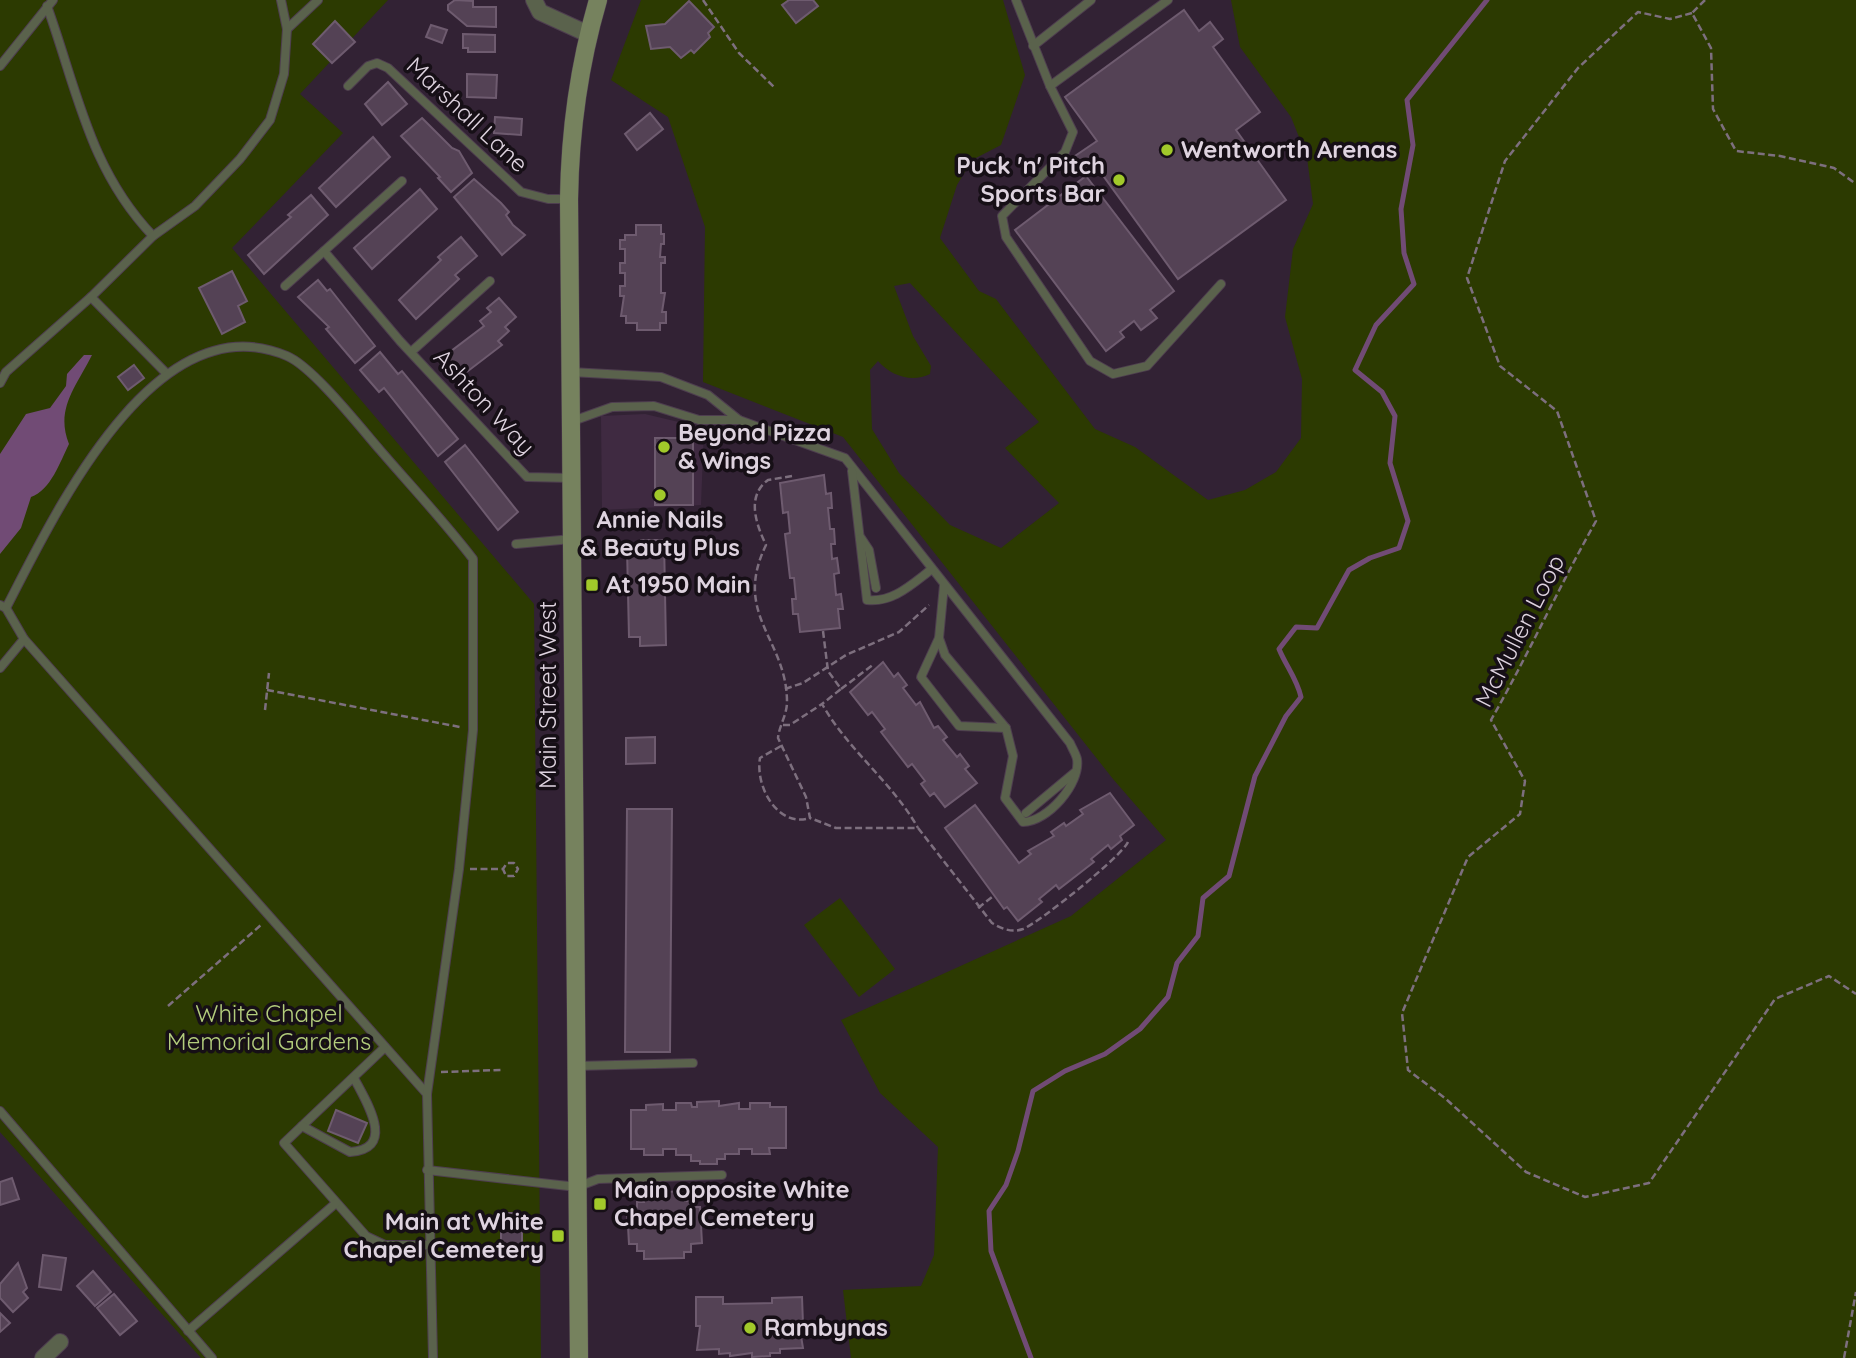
<svg xmlns="http://www.w3.org/2000/svg" width="1856" height="1358" font-family="Quicksand,sans-serif">
  <style>
    .built { fill: #3f2a41 }
    .green { fill: #2c3a01; fill-rule: evenodd }
    .water { fill: #714b75 }
    .lines { fill: none; stroke-linecap: round; stroke-linejoin: round }
    .stream { stroke: #714b75; stroke-width: 5 }
    .building { fill: #544255; stroke: #6e5b6f; stroke-width: 2 }
    .service-casing { stroke: #4e3e4f; stroke-width: 10 }
    .minor-casing { stroke: #4e3e4f; stroke-width: 18 }
    .secondary-casing { stroke: #4e3e4f; stroke-width: 19 }
    .path { stroke: #7d6f7e; stroke-width: 2.5; stroke-dasharray: 7 3.5; stroke-linecap: butt }
    .service { stroke: #5a624c; stroke-width: 8 }
    .minor { stroke: #5a624c; stroke-width: 16 }
    .secondary { stroke: #76825e; stroke-width: 18 }
    .poi-dot { fill: #a1c92a; stroke: #160f16; stroke-width: 2.5 }
    .labels { text-anchor: middle; stroke-width: 7; stroke-linejoin: round; paint-order: stroke }
    .street-label { font-size: 24px; fill: #ded3df; stroke: #160f16 }
    .poi-label { font-size: 24px; font-weight: bold; fill: #ded3df; stroke: #160f16; text-anchor: start }
    .park-label { font-size: 24px; fill: #b3cd7c; stroke: #160f16 }
  </style>
  <rect width="100%" height="100%" fill="#322234"/>
  <!-- built -->
  <path class="built" d="M645 414 704 428 701 505 602 510 601 416Z"/>
  <!-- green -->
  <g class="green">
    <path d="M0 0H388L300 94 343 133 232 248 534 604 541 1358H201L0 1132Z"/>
    <path d="M641 0H1003L1025 75 1001 145 972 160 957 185 940 238 979 291 996 299 1095 429 1135 447 1208 500 1245 490 1276 472 1301 438 1302 379 1285 317 1293 249 1313 204 1307 157 1291 117 1240 47 1231 0H1856V1358H851L843 1290 921 1286 934 1255 938 1147 880 1093 841 1020 1071 916 1166 840 1113 779 843 437 703 382 705 227 668 117 611 80ZM910 283 1039 422 1005 448 1059 503 1001 548 950 525 899 473 872 429 870 370 878 361C891 376 912 383 930 374L931 366 913 336 894 286Z"/>
    <path d="M840 898 895 969 859 997 804 925Z"/>
  </g>
  <!-- water -->
  <path class="water" d="M84 355H92C76 387 55 409 69 444 60 462 51 490 31 497L21 528 0 554V454L26 414 50 408 66 386 67 374Z"/>
  <g class="lines">
    <!-- stream -->
    <path class="stream" d="M1031 1358 991 1251 989 1211 1006 1185 1018 1151 1033 1091 1065 1071 1105 1054 1140 1029 1168 997 1177 963 1198 936 1203 898 1229 876 1255 776 1286 716 1301 697C1297 679 1286 666 1279 649L1296 627 1317 628 1349 570 1370 558 1399 548 1408 521 1390 463 1395 416 1382 392 1355 370 1376 325 1414 284 1404 253 1401 209 1413 145 1407 100 1487 0"/>
  </g>
  <!-- building -->
  <g class="building">
    <path d="M455 0 473 1V7H496V27L467 26 448 10V5Z"/>
    <path d="M789 0H813L818 6 796 23 782 5Z"/>
    <path d="M689 1 714 27 708 33 710 37 694 53 691 50 681 58 670 47 651 49 646 26 665 24Z"/>
    <path d="M1184 10 1199 31 1210 22 1223 39 1213 47 1260 112 1236 130 1286 200 1178 279 1096 166 1084 175 1072 158 1097 141 1065 97Z"/>
    <path d="M335 21 355 42 332 63 313 44Z"/>
    <path d="M431 25 447 30 442 43 426 37Z"/>
    <path d="M463 34 495 35V52H468V48H463Z"/>
    <path d="M467 74 497 75 496 98 467 97Z"/>
    <path d="M388 82 407 104 382 125 365 104Z"/>
    <path d="M650 113 663 129 637 150 625 134Z"/>
    <path d="M495 117 522 119 521 135 494 133Z"/>
    <path d="M422 118 452 148 459 151 472 173 451 192 438 178 440 177 401 136Z"/>
    <path d="M373 137 390 157 336 207 319 188Z"/>
    <path d="M1086 176 1174 291 1150 310 1157 318 1141 330 1134 321 1120 332 1124 337 1106 351 1015 230Z"/>
    <path d="M474 179 501 203 509 212 506 215 513 225 525 235 502 255 454 197Z"/>
    <path d="M420 189 437 209 372 269 354 248Z"/>
    <path d="M311 195 328 215 264 274 248 255 291 217 288 215Z"/>
    <path d="M636 225H661V234H664V244H661L660 257H665V263H661V293H665L662 312H666V323H660V330H637V323H626V316H621L624 296H620V286H625V273H620V263H625V249H620V240H625V235H636Z"/>
    <path d="M461 237 477 256 455 275 459 279 416 319 399 300 441 260 438 257Z"/>
    <path d="M232 271 247 301 238 306 245 322 222 334 199 288Z"/>
    <path d="M318 280 327 291 330 289 375 346 355 363 326 329 329 327 298 297Z"/>
    <path d="M499 298 516 317 505 327 509 331 498 341 502 345 455 381 438 361 484 326 480 321 491 312 487 308Z"/>
    <path d="M380 352 398 374 402 371 458 439 438 456 384 388 379 392 360 370Z"/>
    <path d="M134 365 144 378 128 390 118 377Z"/>
    <rect x="655" y="438" width="38" height="67"/>
    <path d="M465 445 518 512 498 530 445 462Z"/>
    <path d="M824 475 826 494 831 493 832 508H828L830 529H834L835 544H831L832 559 837 558 839 573 834 574 836 595 841 594 843 609H838L840 628 800 632 798 614H793L792 599H796L794 578H790L785 534 790 533 788 512 783 513 780 483Z"/>
    <path d="M641 540H664L666 645 640 646V637H629L627 548H641Z"/>
    <path d="M883 662 894 677 898 673 907 685 903 688 916 705 920 702 934 728 938 726 947 737 943 740 957 757 960 754 969 766 965 769 977 783 945 807 934 793 930 796 921 784 925 781 912 764 908 767 881 732 885 729 872 712 868 715 850 692Z"/>
    <path d="M655 737V763L626 764V738Z"/>
    <path d="M1110 793 1134 825 1120 836 1122 840 1111 849 1108 845 1091 859 1094 862 1059 889 1056 885 1039 899 1042 902 1018 921 1007 907 1004 909 945 828 975 805 1019 863 1031 854 1028 851 1054 836 1051 832 1064 823 1066 826 1083 814 1080 810Z"/>
    <path d="M627 809H672L670 1052H625Z"/>
    <path d="M719 1101V1106L739 1103V1109H750V1103H770V1107H786V1148H769L770 1154H752V1149H739V1154H725V1159H717V1164H700V1161H691V1155H676V1149H663V1155H644V1149H631V1110H646V1105L663 1104V1110H676V1103H691L692 1107H697V1102Z"/>
    <path d="M336 1110 367 1123 358 1143 328 1131Z"/>
    <path d="M12 1178 19 1199 0 1205V1182Z"/>
    <path d="M685 1191V1201H694V1207H700L702 1243 691 1244V1252H684V1258L644 1259V1251H637V1244H629L627 1208 637 1207V1202H644V1193Z"/>
    <rect x="501" y="1213" width="21" height="38"/>
    <path d="M43 1255 66 1258 61 1290 39 1287Z"/>
    <path d="M18 1263 27 1288 23 1292 28 1298 13 1312 0 1298V1284Z"/>
    <path d="M93 1271 111 1292 95 1306 77 1286Z"/>
    <path d="M114 1294 137 1321 120 1335 97 1308Z"/>
    <path d="M696 1297H723V1304L772 1303V1298L802 1297 803 1324H799L803 1348 780 1349V1353H770V1356L752 1357V1353L730 1356V1353L719 1354V1349L697 1350 700 1326H696Z"/>
    <path d="M0 1313 10 1323 0 1332Z"/>
  </g>
  <g class="lines">
    <!-- service casing -->
    <g class="service-casing">
      <g id="service">
        <path d="M1016 0 1050 86 1073 132 1065 152 1002 216 1006 237 1090 361 1113 374 1147 366 1221 284"/>
        <path d="M47 6C77 89 89 169 153 236"/>
        <path d="M287 29 318 0"/>
        <path d="M1033 46 1091 0"/>
        <path d="M0 66 53 0"/>
        <path d="M348 86 368 66 377 63 388 68 521 192 548 199H568"/>
        <path d="M1050 86 1168 0"/>
        <path d="M324 251 400 341 527 477 571 478"/>
        <path d="M285 286 402 181"/>
        <path d="M91 297 167 374"/>
        <path d="M411 352 490 281"/>
        <path d="M571 372 661 377 708 395 739 420"/>
        <path d="M0 383 6 372 91 297 153 236 195 206 240 159 270 120 284 74 287 29 281 0"/>
        <path d="M570 422 612 407 654 406 699 420H739L845 458 1070 743C1072 748 1076 754 1077 759 1081 784 1047 822 1023 822L1005 798 1013 756 1006 728 945 655 939 638 944 585"/>
        <path d="M852 471 867 600C893 603 912 584 932 569"/>
        <path d="M861 538 869 550 876 588"/>
        <path d="M516 544 572 539"/>
        <path d="M0 605 6 608 24 639 427 1094"/>
        <path d="M6 608C53 518 154 299 287 356 313 367 360 427 380 450 411 486 444 521 473 559V730L459 869 427 1094 433 1358"/>
        <path d="M939 638 921 677 959 726 1006 728"/>
        <path d="M0 668 24 639"/>
        <path d="M1026 813 1074 773"/>
        <path d="M384 1048 284 1143 366 1236 385 1245H430"/>
        <path d="M577 1066 693 1063"/>
        <path d="M0 1111 212 1358"/>
        <path d="M302 1126 350 1152C398 1149 365 1100 354 1078"/>
        <path d="M427 1170 577 1187 598 1179 722 1175"/>
        <path d="M188 1331 336 1203"/>
      </g>
    </g>
    <!-- minor casing -->
    <g class="minor-casing">
      <g id="minor">
        <path d="M534 0 540 12 588 34"/>
        <path d="M43 1358 60 1342"/>
      </g>
    </g>
    <!-- secondary casing -->
    <g class="secondary-casing">
      <path id="secondary" d="M579 1358 569 199C570 131 579 65 598 0"/>
    </g>
    <!-- path -->
    <g class="path">
      <path d="M703 0 739 53 774 87"/>
      <path d="M1705 0 1692 13 1711 48 1713 109 1736 151 1780 156 1834 168 1856 184"/>
      <path d="M1692 13 1670 19 1638 12 1578 68 1505 161 1467 278 1500 366 1557 411 1596 521C1559 587 1528 655 1491 720L1525 781 1520 814 1468 857 1402 1013 1408 1070 1446 1099 1526 1172 1585 1197 1649 1183 1775 999 1829 976 1856 994"/>
      <path d="M792 476 768 480C746 496 756 524 766 545 732 615 787 639 787 702 787 715 779 726 778 738L806 797 810 818 836 828H918L992 923C1002 929 1012 933 1023 929 1040 922 1122 856 1128 842"/>
      <path d="M823 631 828 671 841 689 822 704C848 750 892 782 918 828"/>
      <path d="M785 689 803 683 846 655 899 632 929 605"/>
      <path d="M841 689 874 664"/>
      <path d="M267 690 460 727"/>
      <path d="M265 710 269 673"/>
      <path d="M783 725H790L822 704"/>
      <path d="M781 746 760 758C755 787 778 828 810 818"/>
      <path d="M470 869H503L506 876H514L518 869 514 863H507L503 869"/>
      <path d="M978 908 992 897"/>
      <path d="M168 1006 261 925"/>
      <path d="M441 1072 501 1070"/>
      <path d="M1844 1358 1856 1292"/>
    </g>
    <!-- service -->
    <use href="#service" class="service"/>
    <!-- minor -->
    <use href="#minor" class="minor"/>
    <!-- secondary -->
    <use href="#secondary" class="secondary"/>
  </g>
  <!-- markers -->
  <g class="poi-dot">
    <circle cx="1167" cy="150" r="7"/>
    <circle cx="1119" cy="180" r="7"/>
    <circle cx="664" cy="447" r="7"/>
    <circle cx="660" cy="495" r="7"/>
    <rect x="585" y="578" width="14" height="14" rx="3.5"/>
    <rect x="593" y="1197" width="14" height="14" rx="3.5"/>
    <rect x="551" y="1229" width="14" height="14" rx="3.5"/>
    <circle cx="750" cy="1328" r="7"/>
  </g>
  <g class="labels">
    <!-- street labels -->
    <g class="street-label">
      <text transform="translate(467 115) rotate(43)" y="8">Marshall Lane</text>
      <text transform="translate(484 402) rotate(47)" y="8">Ashton Way</text>
      <text transform="translate(1520 631) rotate(-63)" y="8">McMullen Loop</text>
      <text transform="translate(548 695) rotate(-90)" y="8">Main Street West</text>
    </g>
    <!-- poi labels -->
    <g class="poi-label">
      <text x="1181" y="158">Wentworth Arenas</text>
      <text x="1105" y="174" text-anchor="end">Puck 'n' Pitch<tspan x="1105" dy="28">Sports Bar</tspan></text>
      <text x="678" y="441">Beyond Pizza<tspan x="678" dy="28">&amp; Wings</tspan></text>
      <text x="660" y="528" text-anchor="middle">Annie Nails<tspan x="660" dy="28">&amp; Beauty Plus</tspan></text>
      <text x="606" y="593">At 1950 Main</text>
      <text x="614" y="1198">Main opposite White<tspan x="614" dy="28">Chapel Cemetery</tspan></text>
      <text x="544" y="1230" text-anchor="end">Main at White<tspan x="544" dy="28">Chapel Cemetery</tspan></text>
      <text x="764" y="1336">Rambynas</text>
    </g>
    <!-- park labels -->
    <g class="park-label">
      <text x="269" y="1022">White Chapel<tspan x="269" dy="28">Memorial Gardens</tspan></text>
    </g>
  </g>
</svg>
